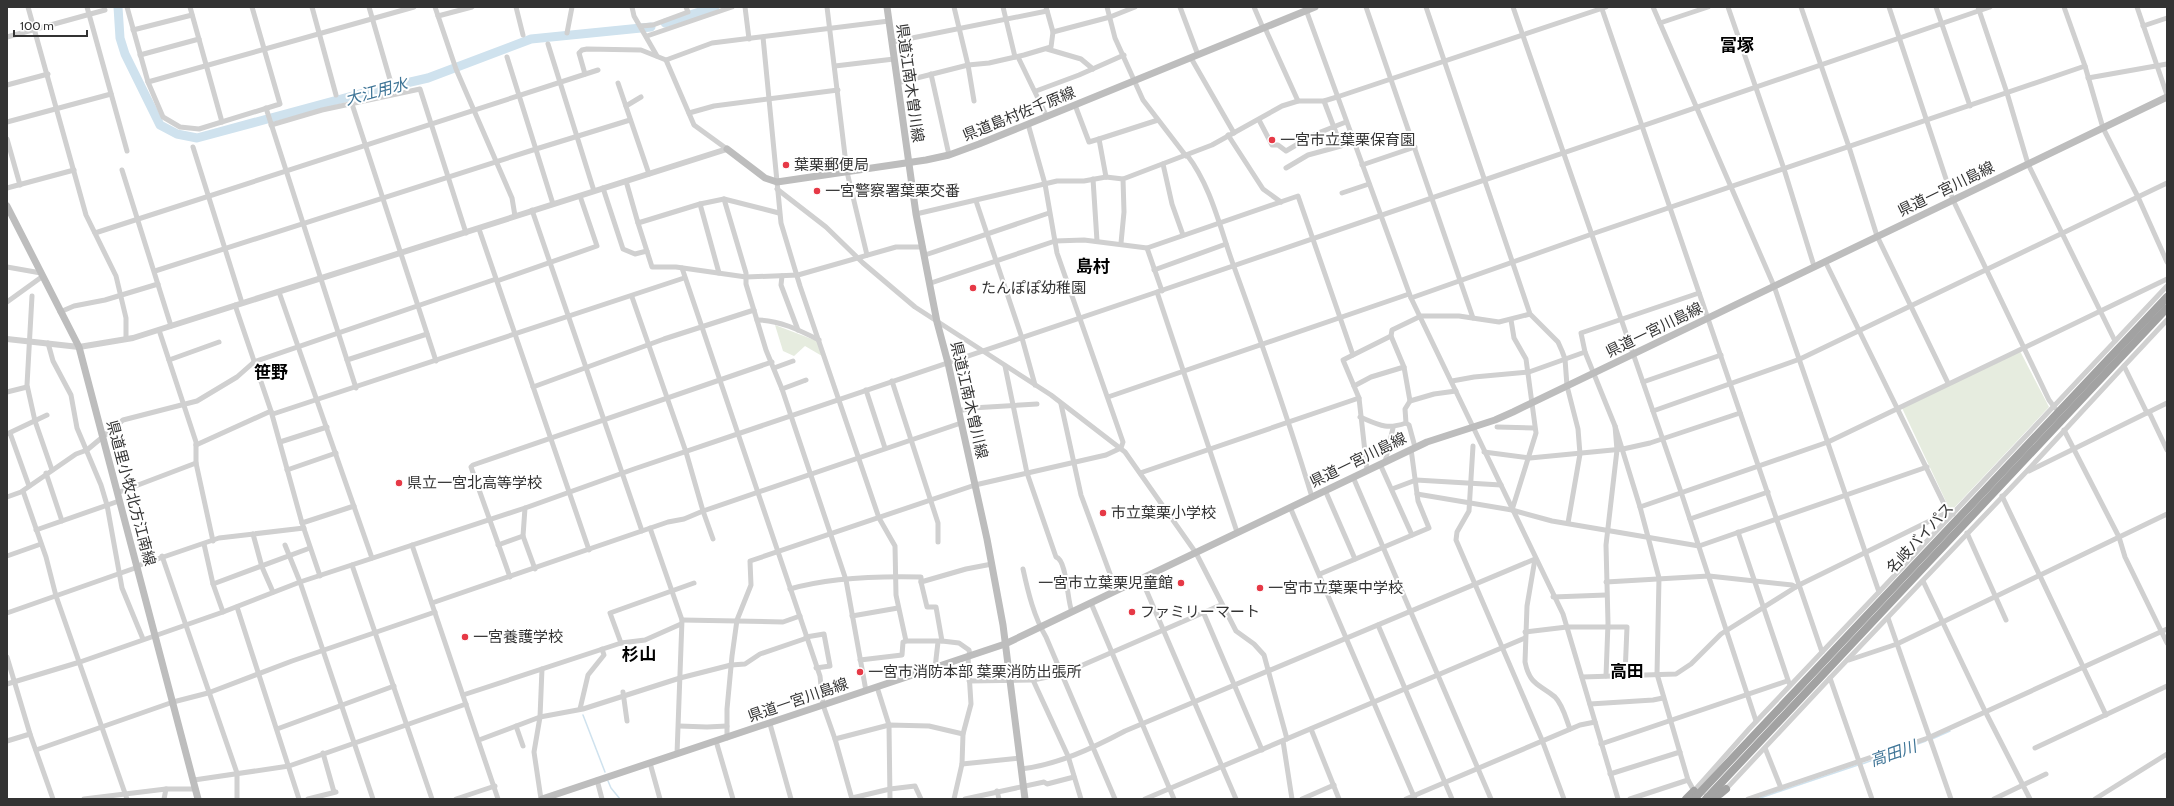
<svg xmlns="http://www.w3.org/2000/svg" width="2174" height="806" font-family="Cabin,'Noto Sans JP',sans-serif">
  <style>
    .green { fill: #e6ecdf }
    .lines { fill: none; stroke-linecap: round; stroke-linejoin: round }
    .stream { stroke: #cfe2ee; stroke-width: 1.5 }
    .river { stroke: #cfe2ee; stroke-width: 9 }
    .minor { stroke: #d0d0d0; stroke-width: 5 }
    .tertiary { stroke: #d0d0d0; stroke-width: 6 }
    .secondary { stroke: #bdbdbd; stroke-width: 7 }
    .trunk { stroke: #a2a2a2; stroke-width: 8 }
    .poi-dot { fill: #e63946; stroke: #fff; stroke-width: 1.5 }
    .labels { text-anchor: middle; stroke-width: 4; stroke-linejoin: round; paint-order: stroke }
    .street-label { font-size: 15px; fill: #333; stroke: #fff }
    .poi-label { font-size: 15px; fill: #333; stroke: #fff; text-anchor: start }
    .water-label { font-size: 16px; font-style: italic; fill: #3f7597; stroke: #fff }
    .quarter-label { font-size: 17px; font-weight: bold; fill: #000; stroke: #fff }
  </style>
  <rect width="100%" height="100%" fill="#fff"/>
  <!-- green -->
  <g class="green">
    <path d="M775 325 817 341 822 356 805 346 794 356 783 351Z"/>
    <path d="M2020 351 2049 407 1953 509 1949 508 1902 408Z"/>
  </g>
  <g class="lines">
    <!-- stream -->
    <g class="stream">
      <path d="M583 715 605 772"/>
      <path d="M1932 739 1950 731"/>
      <path d="M1862 764 1926 741"/>
      <path d="M608 781 611 788 620 799"/>
      <path d="M1757 799 1858 765"/>
    </g>
    <!-- river -->
    <g class="river">
      <path d="M118 7 120 38 125 54 160 125 177 134 197 138 367 92 428 78 531 39 651 27"/>
      <path d="M665 23 715 7"/>
    </g>
    <!-- minor -->
    <g class="minor">
      <path d="M28 7 86 215 116 276 126 318V339"/>
      <path d="M87 7 127 151"/>
      <path d="M127 7 148 82 163 117 180 127 199 129 280 104 252 7"/>
      <path d="M190 7 222 122"/>
      <path d="M312 7 336 95"/>
      <path d="M369 7 391 83"/>
      <path d="M435 7 456 69 512 198 515 216"/>
      <path d="M516 7 523 35"/>
      <path d="M632 7 634 16 657 56"/>
      <path d="M745 7 749 39"/>
      <path d="M827 7 847 172 867 255"/>
      <path d="M954 7 968 65 974 101"/>
      <path d="M1003 7 1015 57"/>
      <path d="M1046 7 1053 32 1110 17 1135 7"/>
      <path d="M1107 7 1115 38 1143 100 1186 156"/>
      <path d="M1180 7 1198 55"/>
      <path d="M1254 7 1263 28"/>
      <path d="M1305 7 1411 298 1563 614 1618 799"/>
      <path d="M1366 7 1473 318"/>
      <path d="M1426 7 1530 314 1558 342 1562 351 1565 359 1567 386 1578 429 1580 454 1568 523"/>
      <path d="M1513 7 1681 492 1756 721"/>
      <path d="M1653 7 1774 286 1879 592 2167 286"/>
      <path d="M1728 7 1784 169 1814 266"/>
      <path d="M1801 7 1849 147 1877 236 1948 383"/>
      <path d="M1889 7 1953 200 2049 400 2055 408"/>
      <path d="M1936 7 1970 106"/>
      <path d="M1978 7 2007 93 2028 164 2115 341"/>
      <path d="M2064 7 2085 66 2103 128 2138 197 2167 262"/>
      <path d="M2137 7 2167 95"/>
      <path d="M1602 9 1822 652"/>
      <path d="M438 16 472 7"/>
      <path d="M1660 23 1708 7"/>
      <path d="M641 26 653 25 688 12 686 7"/>
      <path d="M2143 26 2167 18"/>
      <path d="M1265 28 1298 101"/>
      <path d="M133 30 192 15"/>
      <path d="M567 33 572 7"/>
      <path d="M647 36 732 7"/>
      <path d="M7 37 105 10"/>
      <path d="M763 37 781 223 800 286 879 518 895 546 896 595 906 641 903 642 902 655 860 660"/>
      <path d="M892 42 1047 11"/>
      <path d="M548 44 594 191"/>
      <path d="M1047 49 1081 59 1093 69"/>
      <path d="M140 55 199 39"/>
      <path d="M507 57 553 204"/>
      <path d="M1018 57 1047 117"/>
      <path d="M1191 58 1234 133"/>
      <path d="M666 60 694 125 727 149"/>
      <path d="M835 66 894 59"/>
      <path d="M585 74 579 53 582 50 587 49 641 50 666 60 712 43 889 21"/>
      <path d="M931 74 949 155"/>
      <path d="M2088 78 2167 64"/>
      <path d="M148 82 414 7"/>
      <path d="M618 83 649 174"/>
      <path d="M897 83 968 65 989 63 1024 55 1051 47 1053 32"/>
      <path d="M7 85 48 74"/>
      <path d="M1036 91 1079 75 1124 55"/>
      <path d="M352 104 436 361"/>
      <path d="M1075 105 1089 142 1099 139 1106 177"/>
      <path d="M626 106 641 97"/>
      <path d="M266 108 356 388"/>
      <path d="M689 113 714 106 838 90"/>
      <path d="M1259 120 1272 145H1278L1286 151 1313 135 1346 122"/>
      <path d="M7 122 111 94"/>
      <path d="M271 125 322 110 420 89 466 233"/>
      <path d="M1228 135 1263 189 1281 202"/>
      <path d="M7 139 20 185"/>
      <path d="M1099 139 1158 120"/>
      <path d="M193 147 242 303"/>
      <path d="M1187 155C1211 186 1220 228 1233 264 1261 341 1288 418 1312 497"/>
      <path d="M1163 164 1172 204 1183 235"/>
      <path d="M1362 165 1415 147"/>
      <path d="M1286 168 1308 155 1341 146 1324 101"/>
      <path d="M122 170 171 326"/>
      <path d="M1093 179 1097 241"/>
      <path d="M626 181 638 223 700 204 724 199 779 213"/>
      <path d="M7 188 74 170"/>
      <path d="M603 188 623 249 635 254 647 251"/>
      <path d="M777 189 826 227 863 263 915 307 1051 395 1125 452 1196 553 1236 631 1254 644 1264 655 1287 739"/>
      <path d="M1342 193 1369 184"/>
      <path d="M724 199 746 273V284L766 350 782 389 846 580 866 691"/>
      <path d="M976 201 1022 338 1035 385"/>
      <path d="M700 204 719 273"/>
      <path d="M532 210 642 531"/>
      <path d="M916 214 1057 181H1084L1106 177 1123 179"/>
      <path d="M638 223 652 267H676L746 277 798 275 896 247H923"/>
      <path d="M479 229 589 550"/>
      <path d="M95 233 598 70"/>
      <path d="M1121 243 1124 212 1123 179 1212 145 1282 106 1298 101H1324L1337 97 1606 7"/>
      <path d="M1147 248 1162 291"/>
      <path d="M925 255 1049 213"/>
      <path d="M1825 261 1948 512"/>
      <path d="M7 267 41 273"/>
      <path d="M682 268 820 676 823 705 835 739 852 799"/>
      <path d="M1154 270 1226 244"/>
      <path d="M155 271 536 149 630 120"/>
      <path d="M782 276 781 285 798 330"/>
      <path d="M497 281 597 246 580 196"/>
      <path d="M931 283 1055 241 1084 240 1147 248 1298 196 1353 355"/>
      <path d="M279 292 372 558"/>
      <path d="M1157 292 1237 532"/>
      <path d="M32 296 27 385 35 421 52 470"/>
      <path d="M1411 298 1592 234 2085 66"/>
      <path d="M7 302 43 276"/>
      <path d="M235 305 271 411"/>
      <path d="M60 312 74 306 105 300 158 284"/>
      <path d="M757 320C779 320 799 330 819 340"/>
      <path d="M1511 320 1514 338 1526 359 1536 433 1512 510"/>
      <path d="M159 330 196 442V463L213 541"/>
      <path d="M48 343 53 361 71 395 77 428 101 485 107 505 122 588 143 639"/>
      <path d="M169 360 219 342"/>
      <path d="M347 360 427 334"/>
      <path d="M1005 366 1027 473 1056 557C1067 560 1067 601 1072 612"/>
      <path d="M774 368 793 361"/>
      <path d="M892 381 938 523V542"/>
      <path d="M1452 381 1474 377 1529 372 1585 352"/>
      <path d="M1643 382 1721 355"/>
      <path d="M1354 386 1371 377 1404 367"/>
      <path d="M533 387 664 339 754 310"/>
      <path d="M782 389 806 380"/>
      <path d="M866 390 885 448"/>
      <path d="M7 392 27 387"/>
      <path d="M1108 397 1409 294"/>
      <path d="M1410 401 1434 394 1456 391"/>
      <path d="M1061 404 1081 495 1116 590"/>
      <path d="M958 411 972 408 1037 404"/>
      <path d="M1653 411 1800 359 2167 183"/>
      <path d="M2149 412 2167 450"/>
      <path d="M2147 413 2124 366 2167 320"/>
      <path d="M273 414 684 278"/>
      <path d="M1360 417C1379 425 1386 430 1406 423"/>
      <path d="M1615 426 1640 507 1659 578 1657 674 1688 780 1694 791 1750 728 1879 592"/>
      <path d="M1497 427 1534 428"/>
      <path d="M2064 430 2119 537 2125 557 2167 643"/>
      <path d="M10 433 29 486"/>
      <path d="M7 434 47 415"/>
      <path d="M280 442 327 427"/>
      <path d="M196 445 271 411 302 523 320 576"/>
      <path d="M1473 446 1469 511 1457 532 1456 540 1542 740 1564 799"/>
      <path d="M1415 447 1409 425 1406 423 1405 409 1410 401 1404 367 1391 336 1392 330 1421 316H1459L1499 322 1530 314"/>
      <path d="M1484 452 1530 458 1623 449 1650 443 1740 413"/>
      <path d="M1385 462 1393 428"/>
      <path d="M1380 464 1412 535"/>
      <path d="M287 470 336 453"/>
      <path d="M1367 470 1359 398 1343 360 1391 336"/>
      <path d="M2029 471 2167 403"/>
      <path d="M46 473 62 521"/>
      <path d="M1140 473 1359 398"/>
      <path d="M1353 477 1491 799"/>
      <path d="M1392 489 1416 480 1501 485"/>
      <path d="M1325 490 1355 559"/>
      <path d="M23 491 46 557 56 596 127 799"/>
      <path d="M117 493 196 463"/>
      <path d="M1417 494 1512 510 1552 521 1699 546 1927 467"/>
      <path d="M2002 496 2106 715"/>
      <path d="M7 497 21 492 76 454 87 450 123 420 197 401 237 377 254 362 496 279"/>
      <path d="M1290 507 1415 799"/>
      <path d="M1640 507 1828 442 2167 279"/>
      <path d="M525 508 523 536 535 569"/>
      <path d="M1690 519 1768 492"/>
      <path d="M302 523 354 506"/>
      <path d="M650 528 682 620 677 754"/>
      <path d="M36 530 119 501"/>
      <path d="M1738 532 1789 683"/>
      <path d="M1967 533 2006 620"/>
      <path d="M253 534 262 567 273 592"/>
      <path d="M713 539 703 511 961 423"/>
      <path d="M204 544 213 584 223 612"/>
      <path d="M285 545 300 582 373 799"/>
      <path d="M412 545 498 799"/>
      <path d="M498 545 523 536"/>
      <path d="M7 556 41 544"/>
      <path d="M162 556 237 773V799"/>
      <path d="M1535 559 1527 606 1525 662C1530 686 1540 684 1555 697 1563 705 1566 719 1570 729"/>
      <path d="M352 565 432 799"/>
      <path d="M137 566 219 538 304 528"/>
      <path d="M1023 569C1028 592 1034 617 1046 637L1115 799"/>
      <path d="M1320 574 1429 528 1418 501 1411 449"/>
      <path d="M510 577 471 467 473 465 772 362"/>
      <path d="M1141 578 1236 799"/>
      <path d="M1923 581 1985 711 2030 799"/>
      <path d="M921 582 927 607H936L942 641 959 643 969 650 970 656"/>
      <path d="M1606 582 1709 576 1792 585 1796 587"/>
      <path d="M213 584 310 548"/>
      <path d="M790 589C831 577 879 576 921 577V582L966 569 992 564"/>
      <path d="M1553 597 1606 595"/>
      <path d="M432 603 668 522 684 519 703 511 686 452 632 297"/>
      <path d="M1091 603 1174 799"/>
      <path d="M237 607 299 799"/>
      <path d="M7 613 138 567"/>
      <path d="M1204 614 1262 750"/>
      <path d="M852 616 898 608"/>
      <path d="M1888 618 1951 799"/>
      <path d="M682 620 783 622 800 616"/>
      <path d="M1378 625 1452 799"/>
      <path d="M1525 632 1567 627H1627L1625 675"/>
      <path d="M806 637 824 634 830 666 816 668"/>
      <path d="M906 641H942"/>
      <path d="M621 643 610 613 694 583"/>
      <path d="M7 657 30 734 53 799"/>
      <path d="M1849 660 1897 644 2167 514"/>
      <path d="M935 668 938 642"/>
      <path d="M1606 676 1608 623 1606 545 1617 450 1615 426 1585 352 1581 333 1699 293"/>
      <path d="M1582 677 1676 674 1691 664 1721 634 1799 585 1948 512 1953 514"/>
      <path d="M1033 680 1068 756 1081 799"/>
      <path d="M969 681 1033 680 1062 674 1221 605"/>
      <path d="M7 684 80 662 223 612 300 582 525 508 634 469 1157 292 1990 7"/>
      <path d="M877 687 889 725 890 799"/>
      <path d="M623 692 627 721"/>
      <path d="M463 695 621 643 645 640 681 624"/>
      <path d="M1590 704 1653 700 1663 698"/>
      <path d="M580 709 588 675 604 655 602 649"/>
      <path d="M770 724 791 799"/>
      <path d="M516 726 523 746"/>
      <path d="M679 726 707 727 727 726"/>
      <path d="M277 729 394 686"/>
      <path d="M1311 729 1339 799"/>
      <path d="M727 738V709L732 656 737 620 751 585 750 561 975 485 1106 455 1121 448 1123 442 1057 253 1045 184 1028 124"/>
      <path d="M835 739 889 725 929 726 963 734"/>
      <path d="M479 740 540 717 583 709 680 678 731 665 745 664 760 654 807 638"/>
      <path d="M7 741 30 734"/>
      <path d="M716 741 733 799"/>
      <path d="M1283 741 1292 799"/>
      <path d="M1601 744 1787 681"/>
      <path d="M1765 748 1781 788"/>
      <path d="M2035 748 2167 686"/>
      <path d="M36 750 173 702 208 693 292 661 435 612"/>
      <path d="M323 753 334 792"/>
      <path d="M650 763 660 799"/>
      <path d="M962 764 1020 758"/>
      <path d="M1021 769C1057 765 1093 748 1125 731L1535 559"/>
      <path d="M1610 774 1680 752"/>
      <path d="M194 780 289 766 466 704"/>
      <path d="M597 780 602 799"/>
      <path d="M1726 789 1830 678"/>
      <path d="M997 791 999 799"/>
      <path d="M852 798 890 789 915 786 921 799"/>
      <path d="M84 799 166 789H196"/>
      <path d="M164 799 166 789"/>
      <path d="M308 799 336 792"/>
      <path d="M456 799 495 786"/>
      <path d="M541 799 534 752 540 717 542 669"/>
      <path d="M954 799 962 764 963 734 971 704 968 657"/>
      <path d="M965 799 1044 782 1047 784 1074 777"/>
      <path d="M1145 799 1525 638"/>
      <path d="M1302 799 1334 785"/>
      <path d="M1406 799 1580 725 1595 722"/>
      <path d="M1630 799 1688 780"/>
      <path d="M1748 799 1928 738 2167 629"/>
      <path d="M1872 799 1830 678 2026 472 2124 366"/>
      <path d="M1994 799 2046 774"/>
      <path d="M2095 799 2167 754"/>
    </g>
    <!-- tertiary -->
    <path class="tertiary" d="M7 339 79 347 133 338 727 149"/>
    <!-- secondary -->
    <g class="secondary">
      <path d="M887 7 916 214 937 322 948 363 987 539 1003 625 1025 799"/>
      <path d="M727 149 765 178 777 182 926 160 949 155 979 144 1315 7"/>
      <path d="M7 206 79 347 198 799"/>
      <path d="M542 799 1005 644 1427 442 1495 420 1513 412 2167 97"/>
    </g>
    <!-- trunk -->
    <g class="trunk">
      <path d="M1708 797 1720 794 1726 789"/>
      <path d="M1686 799 1694 791"/>
      <path d="M1694 799 2167 297"/>
      <path d="M1706 799 2167 308"/>
    </g>
  </g>
  <!-- markers -->
  <g class="poi-dot">
    <circle cx="1272" cy="140" r="4"/>
    <circle cx="786" cy="165" r="4"/>
    <circle cx="817" cy="191" r="4"/>
    <circle cx="973" cy="288" r="4"/>
    <circle cx="399" cy="483" r="4"/>
    <circle cx="1103" cy="513" r="4"/>
    <circle cx="1181" cy="583" r="4"/>
    <circle cx="1260" cy="588" r="4"/>
    <circle cx="1132" cy="612" r="4"/>
    <circle cx="465" cy="637" r="4"/>
    <circle cx="860" cy="672" r="4"/>
  </g>
  <g class="labels">
    <!-- street labels -->
    <g class="street-label">
      <text transform="translate(910 83) rotate(82)" y="5">県道江南木曽川線</text>
      <text transform="translate(1019 114) rotate(-22)" y="5">県道島村佐千原線</text>
      <text transform="translate(1946 189) rotate(-26)" y="5">県道一宮川島線</text>
      <text transform="translate(1654 330) rotate(-26)" y="5">県道一宮川島線</text>
      <text transform="translate(969 400) rotate(77)" y="5">県道江南木曽川線</text>
      <text transform="translate(1358 460) rotate(-26)" y="5">県道一宮川島線</text>
      <text transform="translate(131 493) rotate(75)" y="5">県道里小牧北方江南線</text>
      <text transform="translate(1920 538) rotate(-47)" y="5">名岐バイパス</text>
      <text transform="translate(798 700) rotate(-19)" y="5">県道一宮川島線</text>
    </g>
    <!-- poi labels -->
    <g class="poi-label">
      <text x="1280" y="145">一宮市立葉栗保育園</text>
      <text x="794" y="170">葉栗郵便局</text>
      <text x="825" y="196">一宮警察署葉栗交番</text>
      <text x="981" y="293">たんぽぽ幼稚園</text>
      <text x="407" y="488">県立一宮北高等学校</text>
      <text x="1111" y="518">市立葉栗小学校</text>
      <text x="1173" y="588" text-anchor="end">一宮市立葉栗児童館</text>
      <text x="1268" y="593">一宮市立葉栗中学校</text>
      <text x="1140" y="617">ファミリーマート</text>
      <text x="473" y="642">一宮養護学校</text>
      <text x="868" y="677">一宮市消防本部 葉栗消防出張所</text>
    </g>
    <!-- water labels -->
    <g class="water-label">
      <text transform="translate(376 91) rotate(-15)" y="6">大江用水</text>
      <text transform="translate(1893 753) rotate(-19)" y="6">高田川</text>
    </g>
    <!-- quarter labels -->
    <g class="quarter-label">
      <text x="1737" y="51">富塚</text>
      <text x="1093" y="272">島村</text>
      <text x="271" y="378">笹野</text>
      <text x="639" y="660">杉山</text>
      <text x="1627" y="677">高田</text>
    </g>
  </g>
  <!-- border -->
  <rect width="2174" height="806" fill="none" stroke="#333333" stroke-width="16"/>
  <!-- scale -->
  <path d="M14 30v6h73v-6" fill="none" stroke="#333333" stroke-width="2"/>
  <text x="20" y="30" font-size="12" fill="#333333" stroke="#ffffff" stroke-width="3" paint-order="stroke">100 m</text>
</svg>
